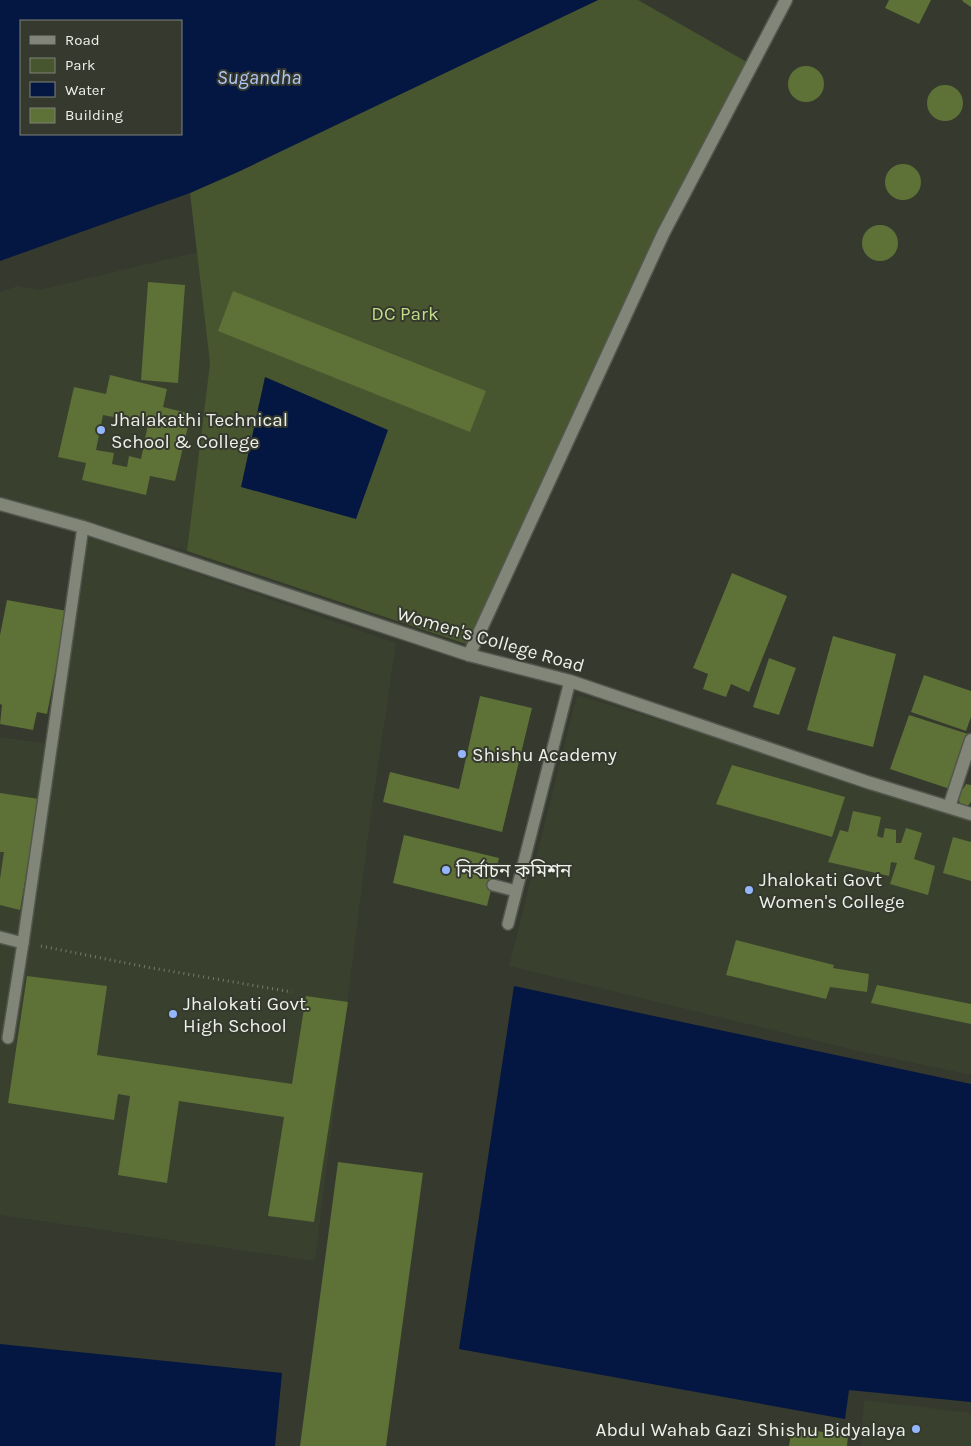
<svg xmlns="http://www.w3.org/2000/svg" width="971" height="1446" font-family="Karla,'Noto Sans Bengali',sans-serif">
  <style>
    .built { fill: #39402e }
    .green { fill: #48562f }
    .water { fill: #041642; fill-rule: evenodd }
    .building { fill: #5e7137; fill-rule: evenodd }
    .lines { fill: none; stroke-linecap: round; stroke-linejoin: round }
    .service-casing { stroke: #53564d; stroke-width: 14 }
    .minor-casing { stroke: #53564d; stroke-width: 15 }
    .path { stroke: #777b71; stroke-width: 3; stroke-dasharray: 1 4; stroke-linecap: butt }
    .service { stroke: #818679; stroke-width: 11 }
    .minor { stroke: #818679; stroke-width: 12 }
    .poi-dot { fill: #93b7fd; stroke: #35392e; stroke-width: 2 }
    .labels { text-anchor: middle; stroke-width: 4; stroke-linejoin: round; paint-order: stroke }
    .park-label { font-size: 19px; fill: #c0de88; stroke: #35392e }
    .poi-label { font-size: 19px; fill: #eef1ea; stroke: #35392e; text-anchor: start }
    .street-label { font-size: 19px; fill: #eef1ea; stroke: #35392e }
    .water-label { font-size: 20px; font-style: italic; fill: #b0c7f6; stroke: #35392e }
  </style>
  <rect width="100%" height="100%" fill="#35392e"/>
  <!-- built -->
  <g class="built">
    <path d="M197 252 210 363 187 551 0 496V292L17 286 39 290Z"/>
    <path d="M89 536 396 643 371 814 315 1261 0 1215V737L56 745Z"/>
    <path d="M577 695 971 815V1075L858 1051 509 966Z"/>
    <path d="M864 1400 971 1413V1446H861Z"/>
  </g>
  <!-- green -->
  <path class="green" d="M598 0H638L752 65 469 645 187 551 210 363 190 193Z"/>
  <!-- water -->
  <g class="water">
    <path d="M0 0H598L238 172 190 193 0 261ZM21 21H181V134H21Z"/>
    <path d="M265 377 388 430 356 519 241 487Z"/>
    <path d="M514 986 971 1084V1402L849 1390 845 1419 459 1349Z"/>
    <path d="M0 1344 282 1373 275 1446H0Z"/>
  </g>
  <!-- building -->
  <g class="building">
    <path d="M889 0H931L919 24 885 8Z"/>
    <path d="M963 0H971V7L962 1Z"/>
    <circle cx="806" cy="84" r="18"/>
    <circle cx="945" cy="103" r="18"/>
    <circle cx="903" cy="182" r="18"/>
    <circle cx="880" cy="243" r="18"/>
    <path d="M148 282 185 285 178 383 141 380Z"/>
    <path d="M233 291 486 391 470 432 218 331Z"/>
    <path d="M110 375 167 389 163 407 191 414 175 481 150 476 146 495 82 480 86 463 58 457 74 387 106 394ZM103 415 148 424 141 459 129 456 127 467 112 464 114 453 96 450Z"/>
    <path d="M732 573 787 596 749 692 731 684 726 697 703 689 708 674 693 668Z"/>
    <path d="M7 600 67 611 47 714 37 712 33 730 0 724 2 705 0 704V635Z"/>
    <path d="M833 636 896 654 873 747 807 730Z"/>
    <path d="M769 658 796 668 779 715 753 707Z"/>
    <path d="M924 675 971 691V717L966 731 911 712Z"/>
    <path d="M480 696 532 708 502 832 383 802 390 772 459 789Z"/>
    <path d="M909 715 968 734 950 789 890 769Z"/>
    <path d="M732 765 845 797 832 837 716 804Z"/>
    <path d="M966 784 971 785V802L967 807 957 806 960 802 957 799 959 790 963 789Z"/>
    <path d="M0 793 39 799 20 910 0 905V879L4 852H0Z"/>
    <path d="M853 811 881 817 877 836 883 838 885 828 896 830V843H901L906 828 922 833 914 859 935 866 928 895 890 884 897 863 891 862 889 876 828 862 840 830 848 832Z"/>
    <path d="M404 835 499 858 487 906 393 883Z"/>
    <path d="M953 837 971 842V881L943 873Z"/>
    <path d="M736 940 834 965 833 968 869 974 867 992 830 987 826 999 726 975Z"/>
    <path d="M27 976 107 986 97 1055 292 1084 306 996 348 1002 314 1222 268 1216 284 1117 179 1101 167 1183 118 1175 130 1096 118 1094 114 1120 8 1103Z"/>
    <path d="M877 985 971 1004V1024L871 1003Z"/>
    <path d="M338 1162 423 1173 386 1446H300Z"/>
    <path d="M792 1427 848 1436 847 1446H789Z"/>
  </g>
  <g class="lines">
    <!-- service casing -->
    <g class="service-casing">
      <g id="service">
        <path d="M493 885 516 891"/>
        <path d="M508 924 570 681"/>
        <path d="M0 937 23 943 83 527"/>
        <path d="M8 1038 23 943"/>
      </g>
    </g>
    <!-- minor casing -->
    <g class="minor-casing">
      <g id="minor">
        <path d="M0 504 83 527 469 655 570 681 867 782 971 814"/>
        <path d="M469 655 663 234 786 0"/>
        <path d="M949 807 971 740"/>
      </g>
    </g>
    <!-- path -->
    <path class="path" d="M41 946 146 967 292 992"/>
    <!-- service -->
    <use href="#service" class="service"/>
    <!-- minor -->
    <use href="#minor" class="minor"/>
  </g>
  <!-- markers -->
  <g class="poi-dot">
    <circle cx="101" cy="430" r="5"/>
    <circle cx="462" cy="754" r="5"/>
    <circle cx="446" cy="870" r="5"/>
    <circle cx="749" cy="890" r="5"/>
    <circle cx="173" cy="1014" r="5"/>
    <circle cx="916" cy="1429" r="5"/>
  </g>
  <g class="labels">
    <!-- park labels -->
    <g class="park-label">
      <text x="405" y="320">DC Park</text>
    </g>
    <!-- poi labels -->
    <g class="poi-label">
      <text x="111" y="426">Jhalakathi Technical<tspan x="111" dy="22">School &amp; College</tspan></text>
      <text x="472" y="761">Shishu Academy</text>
      <text x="456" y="877">নির্বাচন কমিশন</text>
      <text x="759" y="886">Jhalokati Govt<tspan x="759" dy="22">Women's College</tspan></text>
      <text x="183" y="1010">Jhalokati Govt.<tspan x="183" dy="22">High School</tspan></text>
      <text x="906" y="1436" text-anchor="end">Abdul Wahab Gazi Shishu Bidyalaya</text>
    </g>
    <!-- street labels -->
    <g class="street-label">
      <text transform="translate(491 639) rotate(16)" y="7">Women's College Road</text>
    </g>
    <!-- water labels -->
    <g class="water-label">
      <text x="259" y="84">Sugandha</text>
    </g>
  </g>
  <!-- legend -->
  <rect x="20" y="20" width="162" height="115" fill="#35392e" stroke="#7f8379"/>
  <rect x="30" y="36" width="25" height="8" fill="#818679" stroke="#7f8379"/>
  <text x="65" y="45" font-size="15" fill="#eef1ea">Road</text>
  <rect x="30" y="58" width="25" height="15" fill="#48562f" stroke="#7f8379"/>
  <text x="65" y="70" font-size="15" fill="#eef1ea">Park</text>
  <rect x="30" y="82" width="25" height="15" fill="#041642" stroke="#7f8379"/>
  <text x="65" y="95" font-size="15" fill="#eef1ea">Water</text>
  <rect x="30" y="108" width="25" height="15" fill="#5e7137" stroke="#7f8379"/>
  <text x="65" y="120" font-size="15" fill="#eef1ea">Building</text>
</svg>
